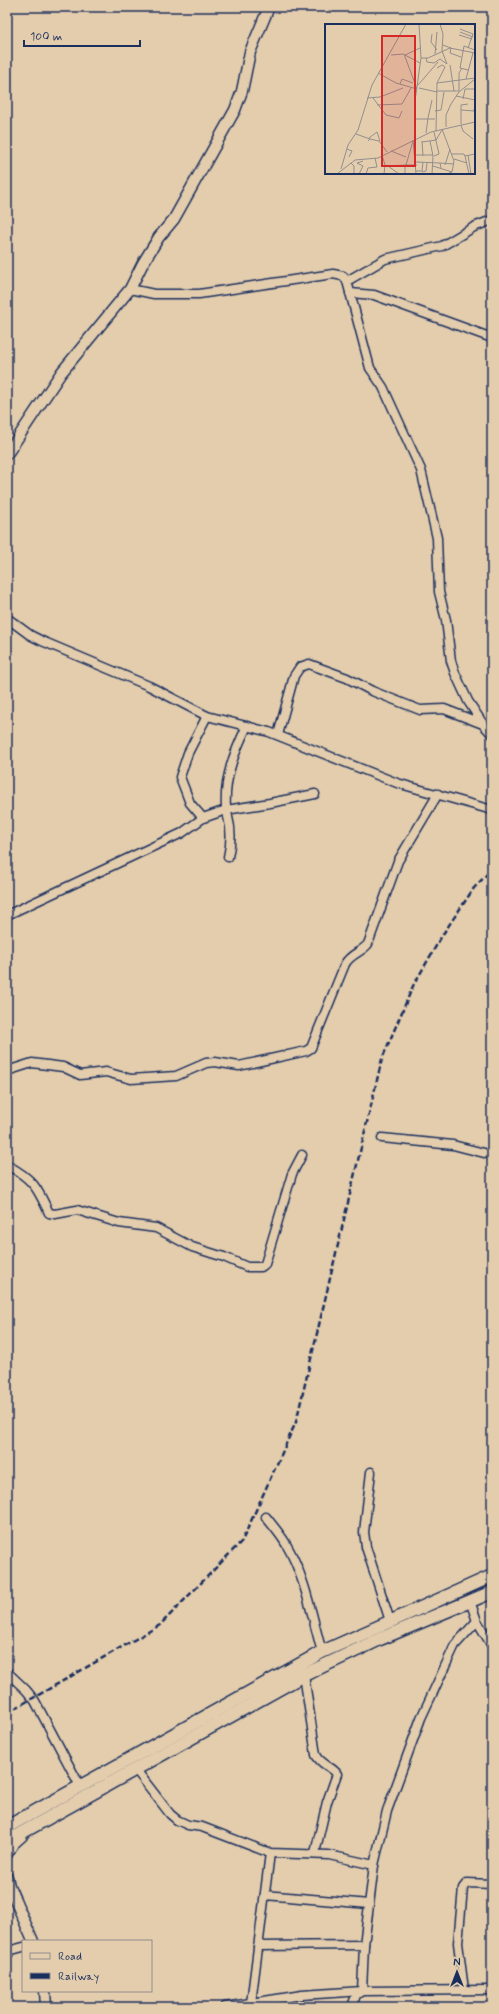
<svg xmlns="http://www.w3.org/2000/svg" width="499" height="2014" font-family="Mynerve,sans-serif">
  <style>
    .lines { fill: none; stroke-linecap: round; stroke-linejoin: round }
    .minor-casing { stroke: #1b2f5e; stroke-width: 11 }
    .tertiary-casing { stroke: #1b2f5e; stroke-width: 13 }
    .secondary-casing { stroke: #1b2f5e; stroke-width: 15 }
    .minor { stroke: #e3cdad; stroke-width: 8 }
    .tertiary { stroke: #e3cdad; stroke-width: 10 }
    .secondary { stroke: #e3cdad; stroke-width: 12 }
    .rail { stroke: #1b2f5e; stroke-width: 2.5; stroke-dasharray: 6 3; stroke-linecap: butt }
    .inset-road { fill: none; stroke: #938e8d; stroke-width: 1 }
    .view { fill: #d62828; fill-opacity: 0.15; stroke: #d62828; stroke-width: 2 }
    .inset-edge { fill: none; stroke: #1b2f5e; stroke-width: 2 }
  </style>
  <rect width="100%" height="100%" fill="#e3cdad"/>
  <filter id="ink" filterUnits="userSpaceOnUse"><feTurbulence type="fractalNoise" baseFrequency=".025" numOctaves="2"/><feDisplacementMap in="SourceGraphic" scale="8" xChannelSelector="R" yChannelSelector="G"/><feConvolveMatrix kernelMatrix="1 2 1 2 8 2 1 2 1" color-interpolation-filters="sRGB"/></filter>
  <g filter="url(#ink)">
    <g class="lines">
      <!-- minor casing -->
      <g class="minor-casing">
        <g id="minor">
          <path d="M347 281 385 259 442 246 474 227 492 220"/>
          <path d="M130 289 154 294H199L333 274 343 276 347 281 370 368 383 387 421 470 437 538 439 592 446 620 451 661 455 673 468 701 483 724 492 734"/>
          <path d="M350 293 374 295 492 338"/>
          <path d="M7 618 30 635 42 641 149 686 207 716 269 732 397 783 492 810"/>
          <path d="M278 735 294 676 300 667 309 664 347 678 372 691 420 710 444 709 483 724"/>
          <path d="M203 818 190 803 180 777 188 753 207 716"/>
          <path d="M228 857C231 844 232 831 228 817 228 814 226 812 226 808 224 778 234 753 247 726"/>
          <path d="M7 915 182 833 203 818 226 810 270 803 315 794"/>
          <path d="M7 1071 32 1063 63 1067 80 1075 106 1072 131 1079 176 1076 206 1063 215 1062 239 1066 306 1051 311 1048 345 964C350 954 362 952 368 944L398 861 438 794"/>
          <path d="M382 1138 453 1145 492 1155"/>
          <path d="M7 1165C33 1179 37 1187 49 1213L55 1214 77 1210 119 1223 156 1228 192 1247 224 1257 247 1267H261L265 1264 292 1174 302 1155"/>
          <path d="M371 1472 364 1532 366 1547 390 1621"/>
          <path d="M266 1517C273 1526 281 1535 286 1544 305 1576 312 1617 322 1652"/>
          <path d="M470 1601 477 1621 492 1646"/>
          <path d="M7 1672 26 1690 35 1701 80 1786"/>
          <path d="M304 1675 316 1755C322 1766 332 1766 337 1774L327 1802 315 1853"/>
          <path d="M136 1770 170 1814 177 1820 188 1825 202 1827 270 1853 329 1855 374 1865"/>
          <path d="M265 1895 369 1904"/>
          <path d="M258 1946 364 1945"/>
          <path d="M7 1955 12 1950 23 1947"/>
          <path d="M464 1990 458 1943 463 1888 467 1883 492 1884"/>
          <path d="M251 2003 270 1853"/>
          <path d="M225 2007 302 1995 362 1991 364 1945 374 1865 387 1811 421 1718 455 1645 477 1621"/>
          <path d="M352 2007 356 1995 362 1991 492 1990"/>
        </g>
      </g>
      <!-- tertiary casing -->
      <g class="tertiary-casing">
        <g id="tertiary">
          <path d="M7 454 61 373 130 289 143 263 159 237 174 219 235 110 242 91 250 52 269 7"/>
          <path d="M7 1854 13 1844 22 1836"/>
          <path d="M7 1877 9 1886 33 1941"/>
          <path d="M45 1991 46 2007"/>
        </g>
      </g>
      <!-- secondary casing -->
      <g class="secondary-casing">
        <g id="secondary">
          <path d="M7 1827 322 1652 492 1576"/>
          <path d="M7 1841 304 1675 380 1639 492 1592"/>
        </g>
      </g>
      <!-- minor -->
      <use href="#minor" class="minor"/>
      <!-- tertiary -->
      <use href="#tertiary" class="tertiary"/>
      <!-- secondary -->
      <use href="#secondary" class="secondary"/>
      <!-- rail -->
      <path class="rail" d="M7 1713 160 1625 242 1541 296 1422 382 1059 413 986 443 934 474 888 492 869"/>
    </g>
  </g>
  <!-- overview -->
  <g transform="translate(325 24)">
    <rect width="150" height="150" fill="#e3cdad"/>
    <path class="inset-road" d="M115 0 118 10 117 27 122 40M135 5 148 10 143 24M135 8 148 13M107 10 106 18 112 26M134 11 147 15M118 21 126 24 125 29 136 33M110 30 112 8M66 31 79 30 92 65M80 31 95 39M80 31 95 24M96 34H103L125 24 150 29M101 34 102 38 109 39 115 35 122 40M125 41 129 67M143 46 135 44 139 22 150 26M53 49 71 59 92 65M141 55 148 29M112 59 150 54M75 60 77 55 88 59M93 61 113 38M94 64 112 68M112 67H134M134 67V49L137 44M131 72 150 76M42 74 55 73 78 64M48 74 61 91 74 94 77 87M138 75 140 65H150M52 81 77 80 86 64M136 86 149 87 150 81M110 87 116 86 119 68M103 94 107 76M89 95H110M136 100V81L143 80M136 101 138 107 148 115M121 103V91L126 80 134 68 150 55M117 105 129 137 127 148 122 150M111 107 112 59 120 43 117 41 112 44M101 109 103 94M31 110 45 115M44 114 52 108 55 117M90 115V77L96 34 94 0M88 116 91 150M43 117 45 115 54 117 62 128M97 117 98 132M105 117 108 132 107 150M97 118 111 116 117 106M22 125 27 127 24 133M66 127 81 133M127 130H139L140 132M57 131 60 141 59 150M91 131H108M143 131 146 150M109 132 114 130 109 108M129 135 142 139M91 138 115 139 116 144M26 139 29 142V150M115 139 129 140M120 141 125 125M60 142 81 141 88 117M63 142 74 150M108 142 127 148M16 145 23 121 33 106 47 61 81 0M91 147H97L98 138M97 148 101 147 102 139M12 150 30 136 53 134 106 108 150 98M34 150 38 142 32 139 38 137M41 150 43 144 52 143 50 134M80 150V141H92M144 150 140 132 150 130"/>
    <path class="view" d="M57 12H90V142H57Z"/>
    <rect width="150" height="150" class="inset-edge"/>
  </g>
  <!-- margin -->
  <rect width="499" height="2014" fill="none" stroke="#e3cdad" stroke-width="24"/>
  <rect x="12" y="12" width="475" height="1990" fill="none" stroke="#1b2f5e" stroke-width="1.5" filter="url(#ink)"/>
  <!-- legend -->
  <rect x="22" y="1940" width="130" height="52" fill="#e3cdad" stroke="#938e8d"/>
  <rect x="30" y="1953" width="20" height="6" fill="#e3cdad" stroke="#938e8d"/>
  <text x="58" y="1960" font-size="12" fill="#1b2f5e">Road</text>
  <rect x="30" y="1973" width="20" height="6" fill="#1b2f5e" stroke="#938e8d"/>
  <text x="58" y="1980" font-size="12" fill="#1b2f5e">Railway</text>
  <!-- north arrow -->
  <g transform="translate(457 1972)" stroke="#e3cdad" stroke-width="3" paint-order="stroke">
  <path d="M0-3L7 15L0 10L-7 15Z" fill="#1b2f5e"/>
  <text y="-6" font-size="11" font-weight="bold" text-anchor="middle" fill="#1b2f5e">N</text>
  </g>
  <!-- scale -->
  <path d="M24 40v6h116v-6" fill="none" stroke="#1b2f5e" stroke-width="2"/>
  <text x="30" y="40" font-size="12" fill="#1b2f5e" stroke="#e3cdad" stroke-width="3" paint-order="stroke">100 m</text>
</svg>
